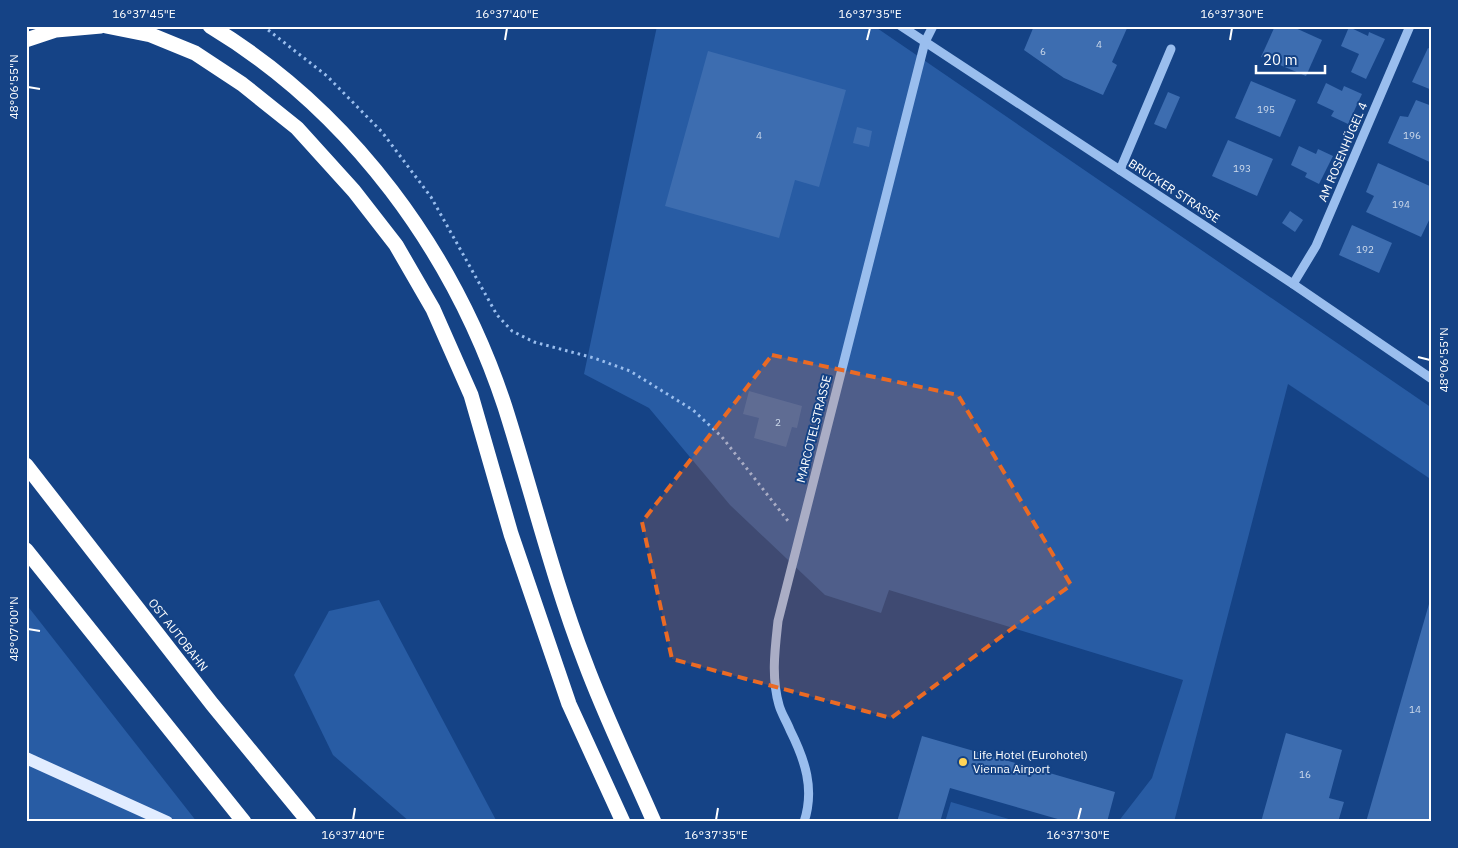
<svg xmlns="http://www.w3.org/2000/svg" width="1458" height="848" font-family="'IBM Plex Sans',sans-serif">
  <style>
    .green { fill: #285ca4 }
    .building { fill: #3d6db0 }
    .lines { fill: none; stroke-linecap: round; stroke-linejoin: round }
    .path { stroke: #9abeee; stroke-width: 3; stroke-dasharray: 2.5 4; stroke-linecap: butt }
    .minor { stroke: #9abeee; stroke-width: 9 }
    .major { stroke: #e1ecff; stroke-width: 12 }
    .highway { stroke: #fff; stroke-width: 15 }
    .marked { fill: #ea6a24; fill-opacity: 0.2; stroke: #ea6a24; stroke-width: 4; stroke-dasharray: 10 6; stroke-linejoin: round }
    .ticks { fill: none; stroke: #fff; stroke-width: 2 }
    .poi-dot { fill: #ffd357; stroke: #154386; stroke-width: 2 }
    .labels { text-anchor: middle; stroke-width: 4; stroke-linejoin: round; paint-order: stroke }
    .number-label { font-size: 10px; fill: #cedaeb }
    .street-label { font-size: 12px; fill: #fff; stroke: #154386 }
    .poi-label { font-size: 12px; fill: #fff; stroke: #154386; text-anchor: start }
    .neatline { fill: none; stroke: #fff; stroke-width: 2 }
    .ticks-label { font-size: 12px; text-anchor: middle; fill: #fff }
  </style>
  <rect width="100%" height="100%" fill="#154386"/>
  <!-- green -->
  <g class="green">
    <path d="M657 26H874L1432 408V480L1288 384 1174 822H1118L1152 778 1183 680 889 590 881 613 825 595 730 505 649 408 584 374Z"/>
    <path d="M379 600 497 822H410L333 755 294 675 329 611Z"/>
    <path d="M26 604 197 822H26Z"/>
    <path d="M951 802 1019 822H945Z"/>
  </g>
  <!-- building -->
  <g class="building">
    <path d="M1034 26H1128L1112 62 1117 65 1103 95 1064 78 1024 50Z"/>
    <path d="M1275 26H1291L1322 40 1306 76 1261 57Z"/>
    <path d="M1349 27 1368 36 1369 32 1385 39 1366 79 1351 72 1359 54 1341 46Z"/>
    <path d="M1428 48 1432 50V90L1412 82Z"/>
    <path d="M708 51 846 90 819 187 795 180 779 238 665 206Z"/>
    <path d="M1251 81 1296 100 1280 137 1235 118Z"/>
    <path d="M1326 83 1342 91 1344 86 1362 94 1348 124 1331 116 1334 111 1317 103Z"/>
    <path d="M1168 92 1180 97 1166 129 1154 124Z"/>
    <path d="M1416 100 1432 106 1430 126 1432 127V163L1388 143 1400 116 1408 117Z"/>
    <path d="M857 127 872 131 869 147 853 143Z"/>
    <path d="M1228 140 1273 159 1257 196 1212 176Z"/>
    <path d="M1299 146 1316 154 1318 149 1333 156 1319 184 1305 177 1307 173 1291 165Z"/>
    <path d="M1378 163 1432 187V214L1421 237 1366 212 1374 196 1366 192Z"/>
    <path d="M1290 211 1303 220 1295 232 1282 223Z"/>
    <path d="M1352 225 1392 243 1379 273 1339 255Z"/>
    <path d="M749 391 802 406 797 428 792 427 786 447 754 438 759 418 743 414Z"/>
    <path d="M1429 604H1432V814L1429 822H1366Z"/>
    <path d="M1286 733 1342 750 1329 798 1344 802 1338 822H1261Z"/>
    <path d="M922 736 1115 792 1107 822H1068L950 788 940 822H897Z"/>
  </g>
  <g class="lines">
    <!-- path -->
    <path class="path" d="M263 26 327 76 382 132 431 197 497 315 512 331 534 342 594 358 630 371 693 410 722 437 788 521"/>
    <!-- minor -->
    <g class="minor">
      <path d="M901 26 1293 284 1432 379"/>
      <path d="M1120 170 1171 49"/>
      <path d="M1293 284 1316 246 1410 26"/>
      <path d="M804 822C815 789 805 760 790 730 787 722 781 713 779 705 771 677 775 649 778 621L925 42 933 26"/>
    </g>
    <!-- major -->
    <path class="major" d="M26 758 167 822"/>
    <!-- highway -->
    <g class="highway">
      <path d="M106 26 151 35 195 53 242 84 297 128 354 191 396 245 433 309 471 395 511 534 569 704 623 822"/>
      <path d="M210 26C351 111 454 252 505 407 532 492 553 579 585 662 605 716 631 769 654 822"/>
      <path d="M26 40 56 30 101 26"/>
      <path d="M26 465 212 704 309 822"/>
      <path d="M26 550 244 822"/>
    </g>
  </g>
  <!-- marked area -->
  <path class="marked" d="M772 355 958 395 1071 585 891 718 672 659 642 522Z"/>
  <!-- ticks -->
  <path class="ticks" d="M142 40 144 28M505 40 507 28M867 40 870 28M1230 40 1232 28M28 87 40 89M1418 357 1430 360M28 629 40 631M353 820 355 808M716 820 718 808M1078 820 1081 808"/>
  <!-- markers -->
  <circle class="poi-dot" cx="963" cy="762" r="5"/>
  <g class="labels">
    <!-- number labels -->
    <g class="number-label">
      <text x="1099" y="48">4</text>
      <text x="1043" y="55">6</text>
      <text x="1266" y="113">195</text>
      <text x="759" y="139">4</text>
      <text x="1412" y="139">196</text>
      <text x="1242" y="172">193</text>
      <text x="1401" y="208">194</text>
      <text x="1365" y="253">192</text>
      <text x="778" y="426">2</text>
      <text x="1415" y="713">14</text>
      <text x="1305" y="778">16</text>
    </g>
    <!-- street labels -->
    <g class="street-label">
      <text transform="translate(1343 152) rotate(-67)" y="4">AM ROSENHÜGEL 4</text>
      <text transform="translate(1174 191) rotate(33)" y="4">BRUCKER STRASSE</text>
      <text transform="translate(814 429) rotate(-76)" y="4">MARCOTELSTRASSE</text>
      <text transform="translate(178 635) rotate(52)" y="4">OST AUTOBAHN</text>
    </g>
    <!-- poi labels -->
    <g class="poi-label">
      <text x="973" y="759">Life Hotel (Eurohotel)<tspan x="973" dy="14">Vienna Airport</tspan></text>
    </g>
  </g>
  <!-- border -->
  <rect width="1458" height="848" fill="none" stroke="#154386" stroke-width="55"/>
  <!-- scale -->
  <path d="M1256 65v8h69v-8" fill="none" stroke="#ffffff" stroke-width="2.5"/>
  <text x="1263" y="65" font-size="15" fill="#ffffff" stroke="#154386" stroke-width="4" paint-order="stroke">20 m</text>
  <rect x="28" y="28" width="1402" height="792" class="neatline"/>
  <g class="ticks-label">
    <text x="144" y="18">16°37'45"E</text>
    <text x="507" y="18">16°37'40"E</text>
    <text x="870" y="18">16°37'35"E</text>
    <text x="1232" y="18">16°37'30"E</text>
    <text transform="translate(14 87) rotate(-90)" y="4">48°06'55"N</text>
    <text transform="translate(1444 360) rotate(-90)" y="4">48°06'55"N</text>
    <text transform="translate(14 629) rotate(-90)" y="4">48°07'00"N</text>
    <text x="353" y="839">16°37'40"E</text>
    <text x="716" y="839">16°37'35"E</text>
    <text x="1078" y="839">16°37'30"E</text>
  </g>
</svg>
